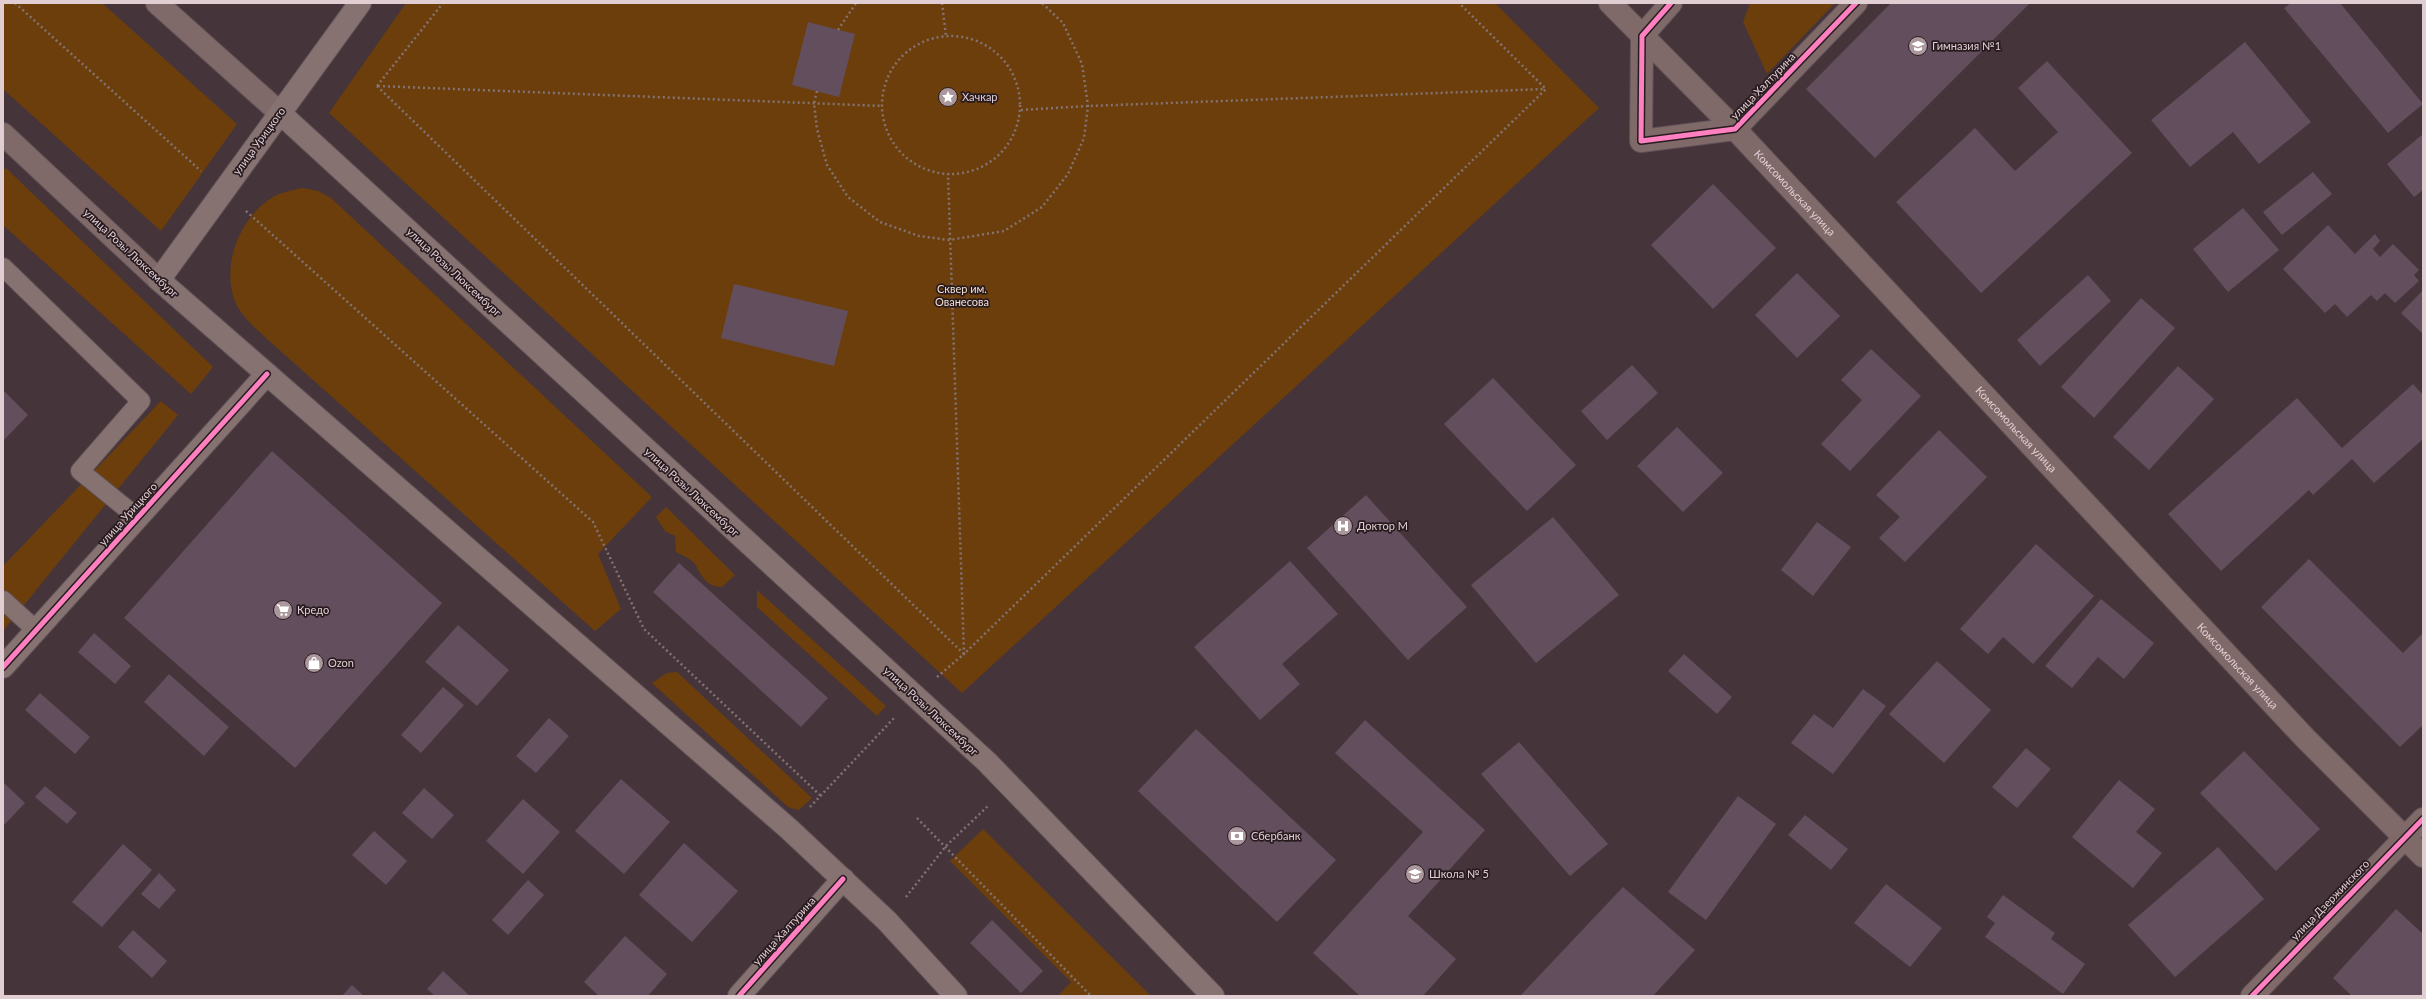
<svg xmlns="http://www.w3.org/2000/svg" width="2426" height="999" font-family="Lato,sans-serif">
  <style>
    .green { fill: #6c3e0c }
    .building { fill: #634e5d }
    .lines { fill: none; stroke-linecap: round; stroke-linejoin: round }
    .lane-casing { stroke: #5f5156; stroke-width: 20 }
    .street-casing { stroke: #5f5156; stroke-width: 24 }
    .secondary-casing { stroke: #5f5156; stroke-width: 24 }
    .primary-casing { stroke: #5f5156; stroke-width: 24 }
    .path { stroke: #837373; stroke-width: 2.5; stroke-dasharray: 2 3; stroke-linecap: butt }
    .lane { stroke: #867270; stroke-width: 18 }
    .street { stroke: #867270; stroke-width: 22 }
    .secondary { stroke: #806a69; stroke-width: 22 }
    .primary { stroke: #867271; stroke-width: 22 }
    .cycleway-casing { stroke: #281b1f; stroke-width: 8 }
    .cycleway { stroke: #ff80c0; stroke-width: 5 }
    .labels { text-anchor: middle; stroke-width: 3.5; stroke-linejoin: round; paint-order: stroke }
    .poi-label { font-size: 11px; fill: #e1ced3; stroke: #281b1f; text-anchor: start }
    .street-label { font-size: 11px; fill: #e1ced3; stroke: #281b1f }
    .park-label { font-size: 11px; fill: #f2dfcf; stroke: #281b1f }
  </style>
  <rect width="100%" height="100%" fill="#45343a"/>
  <!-- green -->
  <g class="green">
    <path d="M3 3H102L237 124 161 231 3 89Z"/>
    <path d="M406 3H1495L1599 108 962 693 329 113Z"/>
    <path d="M1750 3H1835L1767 74 1743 22Z"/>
    <path d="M6 168 213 367 191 394 3 225V171Z"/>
    <path d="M303 188 318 191 331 198 652 497 598 554 621 609 595 631 267 339C255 328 239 314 234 299 222 263 240 217 273 197 282 192 293 190 303 188Z"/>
    <path d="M161 401 178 415 3 631V566Z"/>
    <path d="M666 507 735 575 722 587C706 587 702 576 695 564 691 559 682 555 676 552L675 536 665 531 656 517Z"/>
    <path d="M757 590 886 706 877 716 757 607Z"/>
    <path d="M677 672 812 798 799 810 788 807 652 683 667 673Z"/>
    <path d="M983 829 1151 996H1058L1071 982 950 861Z"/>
  </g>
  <!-- building -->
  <g class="building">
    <path d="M1891 3H2030L1875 158 1806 89Z"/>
    <path d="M2291 3H2340L2423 104 2388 133 2284 8Z"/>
    <path d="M808 22 855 34 839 97 792 85Z"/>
    <path d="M2245 42 2311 122 2259 164 2233 132 2190 167 2151 120Z"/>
    <path d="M2047 61 2132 153 1981 293 1896 202 1975 128 2015 171 2058 132 2018 88Z"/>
    <path d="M2423 134V190L2414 197 2387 164Z"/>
    <path d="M2313 172 2332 194 2282 235 2263 212Z"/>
    <path d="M1713 184 1776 248 1713 309 1651 245Z"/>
    <path d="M2243 208 2279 250 2228 292 2193 249Z"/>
    <path d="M2328 225 2355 254 2375 234 2380 241 2373 249 2380 257 2393 244 2419 270 2414 275 2419 281 2395 303 2385 293 2377 301 2371 295 2347 317 2335 304 2325 313 2283 269Z"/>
    <path d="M1797 273 1840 316 1797 358 1755 315Z"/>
    <path d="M2088 275 2111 301 2040 366 2017 340Z"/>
    <path d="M734 284 848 311 834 366 721 338Z"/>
    <path d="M2423 290V334L2401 313Z"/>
    <path d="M2141 298 2175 328 2094 418 2061 387Z"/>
    <path d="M1871 349 1921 396 1850 471 1821 444 1862 400 1841 380Z"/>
    <path d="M1632 365 1658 393 1607 440 1581 411Z"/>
    <path d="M2178 366 2214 399 2149 470 2113 437Z"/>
    <path d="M1493 378 1576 465 1527 511 1444 424Z"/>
    <path d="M2413 384 2423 395V439L2374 483 2352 459 2313 495 2309 490 2221 571 2168 514 2297 398 2342 448Z"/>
    <path d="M3 390 28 415 3 441Z"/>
    <path d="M1677 427 1723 473 1683 512 1637 466Z"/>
    <path d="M1939 430 1987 477 1905 562 1879 538 1900 517 1876 495Z"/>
    <path d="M272 451 442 603 295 768 124 618Z"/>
    <path d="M1366 495 1467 607 1408 660 1307 548Z"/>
    <path d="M1553 517 1619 595 1536 663 1471 585Z"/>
    <path d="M1817 522 1851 547 1813 596 1781 570Z"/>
    <path d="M2036 544 2094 596 2033 664 2003 637 1988 654 1960 629Z"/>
    <path d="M2309 559 2403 653 2423 633V725L2400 747 2261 607Z"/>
    <path d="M1290 561 1338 614 1282 664 1300 684 1260 720 1194 647Z"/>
    <path d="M679 563 828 698 801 727 653 592Z"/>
    <path d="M2101 599 2154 643 2124 679 2098 657 2072 688 2045 666Z"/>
    <path d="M458 625 509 670 477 706 425 662Z"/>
    <path d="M94 633 131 666 115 684 78 652Z"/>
    <path d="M1684 654 1732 697 1717 714 1668 671Z"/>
    <path d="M1937 661 1991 710 1944 763 1889 714Z"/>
    <path d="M169 674 229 727 204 756 144 702Z"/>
    <path d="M443 687 464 705 421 753 401 735Z"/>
    <path d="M1863 689 1886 706 1833 774 1791 743 1814 714 1833 728Z"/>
    <path d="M40 693 90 737 75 754 25 710Z"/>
    <path d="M549 718 569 736 536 773 516 756Z"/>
    <path d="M1365 720 1485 830 1408 916 1456 959 1423 996H1360L1313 953 1423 832 1335 753Z"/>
    <path d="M1196 729 1336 860 1277 922 1138 791Z"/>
    <path d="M1519 742 1608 844 1570 876 1481 774Z"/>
    <path d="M2026 748 2051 769 2017 808 1992 787Z"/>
    <path d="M2244 751 2320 829 2276 871 2200 793Z"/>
    <path d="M621 779 670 822 624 874 575 831Z"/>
    <path d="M2119 780 2155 809 2136 832 2162 853 2133 888 2072 837Z"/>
    <path d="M3 782 25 803 3 826Z"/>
    <path d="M45 786 77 813 67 824 35 797Z"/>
    <path d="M424 788 454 815 432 839 402 813Z"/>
    <path d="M1738 796 1776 824 1706 920 1668 892Z"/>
    <path d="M523 799 560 832 523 874 486 841Z"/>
    <path d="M1805 815 1848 849 1831 870 1788 835Z"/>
    <path d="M374 831 407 861 386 885 352 855Z"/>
    <path d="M684 843 738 891 692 942 639 895Z"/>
    <path d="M123 844 152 870 102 927 72 902Z"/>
    <path d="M2218 847 2264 899 2175 977 2128 925Z"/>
    <path d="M159 873 176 890 159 909 141 894Z"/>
    <path d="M528 880 544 895 508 935 492 920Z"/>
    <path d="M1886 884 1942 928 1910 967 1854 923Z"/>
    <path d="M1623 887 1695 950 1653 996H1520Z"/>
    <path d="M2003 895 2055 933 2051 939 2085 964 2063 994 1985 937 1995 923 1987 917Z"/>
    <path d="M2396 909 2423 934V996H2352L2333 978Z"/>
    <path d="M992 920 1043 971 1021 993 970 943Z"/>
    <path d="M133 930 167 961 152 978 118 947Z"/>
    <path d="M625 936 667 974 648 996H599L584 982Z"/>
    <path d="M443 971 470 996H435L427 989Z"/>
    <path d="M352 985 364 996H342Z"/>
  </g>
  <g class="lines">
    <!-- lane casing -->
    <g class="lane-casing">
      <g id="lane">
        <path d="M3 267 141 401 80 471 138 518"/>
        <path d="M3 600 36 630"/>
      </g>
    </g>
    <!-- street casing -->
    <g class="street-casing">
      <g id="street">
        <path d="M3 667 267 374"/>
        <path d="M739 996 843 879"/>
      </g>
    </g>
    <!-- secondary casing -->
    <g class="secondary-casing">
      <g id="secondary">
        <path d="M157 3 280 113"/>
        <path id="s1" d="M1610 3 1735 129 2305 738 2423 856"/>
        <path d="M1671 3 1642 36 1641 141 1735 129 1856 3"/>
        <path d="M3 134 159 280"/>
        <path d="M2252 996 2423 819"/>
      </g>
    </g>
    <!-- primary casing -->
    <g class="primary-casing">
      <g id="primary">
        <path d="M360 3 159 280 789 829 887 921 956 996"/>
        <path d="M280 113 987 762 1213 996"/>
      </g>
    </g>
    <!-- path -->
    <g class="path">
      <path d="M15 3 201 171"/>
      <path d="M942 3 946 36"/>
      <path d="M838 30 856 3"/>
      <circle cx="951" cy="105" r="69"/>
      <path d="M377 86 964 654 1546 89 1459 3"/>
      <path d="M377 86 443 3"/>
      <path d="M378 86 883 106"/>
      <path d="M817 91 814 103 817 129 827 165 848 197 880 222 919 236 949 240 1004 231 1042 207 1068 174 1084 138 1088 106 1082 64 1063 23 1042 3"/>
      <path d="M1021 110 1088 106 1545 89"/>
      <path d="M246 211 593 522 644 629 821 796"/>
      <path d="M937 677 964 654 948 174"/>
      <path d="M810 807 895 717"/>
      <path d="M917 818 1091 996"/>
      <path d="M906 897 946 846 988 806"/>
    </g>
    <!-- lane -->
    <use href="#lane" class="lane"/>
    <!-- street -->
    <use href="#street" class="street"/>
    <!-- secondary -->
    <use href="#secondary" class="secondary"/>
    <!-- primary -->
    <use href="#primary" class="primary"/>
    <!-- cycleway casing -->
    <g class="cycleway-casing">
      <g id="cycleway">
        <path d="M1671 3 1642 36 1641 141 1735 129 1856 3"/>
        <path d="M3 667 267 374"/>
        <path d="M739 996 843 879"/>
        <path d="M2252 996 2423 819"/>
      </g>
    </g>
    <!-- cycleway -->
    <use href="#cycleway" class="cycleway"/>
  </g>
  <!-- icons -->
  <defs>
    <g id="school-disc" transform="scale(1)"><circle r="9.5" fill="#aa989d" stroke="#281b1f"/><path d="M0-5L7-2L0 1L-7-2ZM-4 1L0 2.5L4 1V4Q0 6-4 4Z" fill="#fff"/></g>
    <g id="sight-disc" transform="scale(1)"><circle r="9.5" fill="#aa989d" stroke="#281b1f"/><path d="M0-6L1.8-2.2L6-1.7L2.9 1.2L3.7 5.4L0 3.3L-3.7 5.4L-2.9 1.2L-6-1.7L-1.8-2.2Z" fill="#fff"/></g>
    <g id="hospital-disc" transform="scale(1)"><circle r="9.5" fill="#aa989d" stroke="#281b1f"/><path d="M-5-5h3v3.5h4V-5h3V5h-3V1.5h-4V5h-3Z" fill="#fff"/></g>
    <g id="supermarket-disc" transform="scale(1)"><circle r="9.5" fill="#aa989d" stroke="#281b1f"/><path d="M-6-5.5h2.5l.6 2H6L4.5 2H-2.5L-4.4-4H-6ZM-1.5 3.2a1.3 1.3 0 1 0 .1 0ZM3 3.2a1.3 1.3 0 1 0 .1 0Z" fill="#fff"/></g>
    <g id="shop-disc" transform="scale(1)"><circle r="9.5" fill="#aa989d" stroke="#281b1f"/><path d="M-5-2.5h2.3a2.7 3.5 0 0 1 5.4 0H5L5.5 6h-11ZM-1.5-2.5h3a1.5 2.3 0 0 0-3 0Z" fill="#fff"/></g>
    <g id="bank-disc" transform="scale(1)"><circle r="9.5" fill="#aa989d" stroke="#281b1f"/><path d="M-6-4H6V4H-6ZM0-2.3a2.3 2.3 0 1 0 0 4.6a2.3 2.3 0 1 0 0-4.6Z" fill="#fff"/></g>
  </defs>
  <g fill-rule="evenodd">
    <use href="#school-disc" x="1918" y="46"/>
    <use href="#sight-disc" x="948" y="97"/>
    <use href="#hospital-disc" x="1343" y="526"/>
    <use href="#supermarket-disc" x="283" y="610"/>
    <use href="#shop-disc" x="314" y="663"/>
    <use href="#bank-disc" x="1237" y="836"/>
    <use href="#school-disc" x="1415" y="874"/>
  </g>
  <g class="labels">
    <!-- poi labels -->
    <g class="poi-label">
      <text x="1932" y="50">Гимназия №1</text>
      <text x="962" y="101">Хачкар</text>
      <text x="1357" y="530">Доктор М</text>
      <text x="297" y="614">Кредо</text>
      <text x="328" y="667">Ozon</text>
      <text x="1251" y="840">Сбербанк</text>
      <text x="1429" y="878">Школа № 5</text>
    </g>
    <!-- street labels -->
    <g class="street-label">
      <text transform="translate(1763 86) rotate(-46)" y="4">улица Халтурина</text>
      <text transform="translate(259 141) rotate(-54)" y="4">улица Урицкого</text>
      <text dy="4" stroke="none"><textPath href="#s1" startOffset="265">Комсомольская улица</textPath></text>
      <text transform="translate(131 253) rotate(43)" y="4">улица Розы Люксембург</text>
      <text transform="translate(454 272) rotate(43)" y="4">улица Розы Люксембург</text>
      <text dy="4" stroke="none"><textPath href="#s1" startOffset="589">Комсомольская улица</textPath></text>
      <text transform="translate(692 492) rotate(43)" y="4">улица Розы Люксембург</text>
      <text transform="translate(128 514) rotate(-48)" y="4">улица Урицкого</text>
      <text dy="4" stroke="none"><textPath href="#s1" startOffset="913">Комсомольская улица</textPath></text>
      <text transform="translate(931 711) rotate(43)" y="4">улица Розы Люксембург</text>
      <text transform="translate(2330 900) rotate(-46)" y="4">улица Дзержинского</text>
      <text transform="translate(784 931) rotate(-48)" y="4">улица Халтурина</text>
    </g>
    <!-- park labels -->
    <g class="park-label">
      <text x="962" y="293">Сквер им.<tspan x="962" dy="13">Ованесова</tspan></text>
    </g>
  </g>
  <!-- border -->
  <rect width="2426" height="999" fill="none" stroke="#e1ced3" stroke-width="8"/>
</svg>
